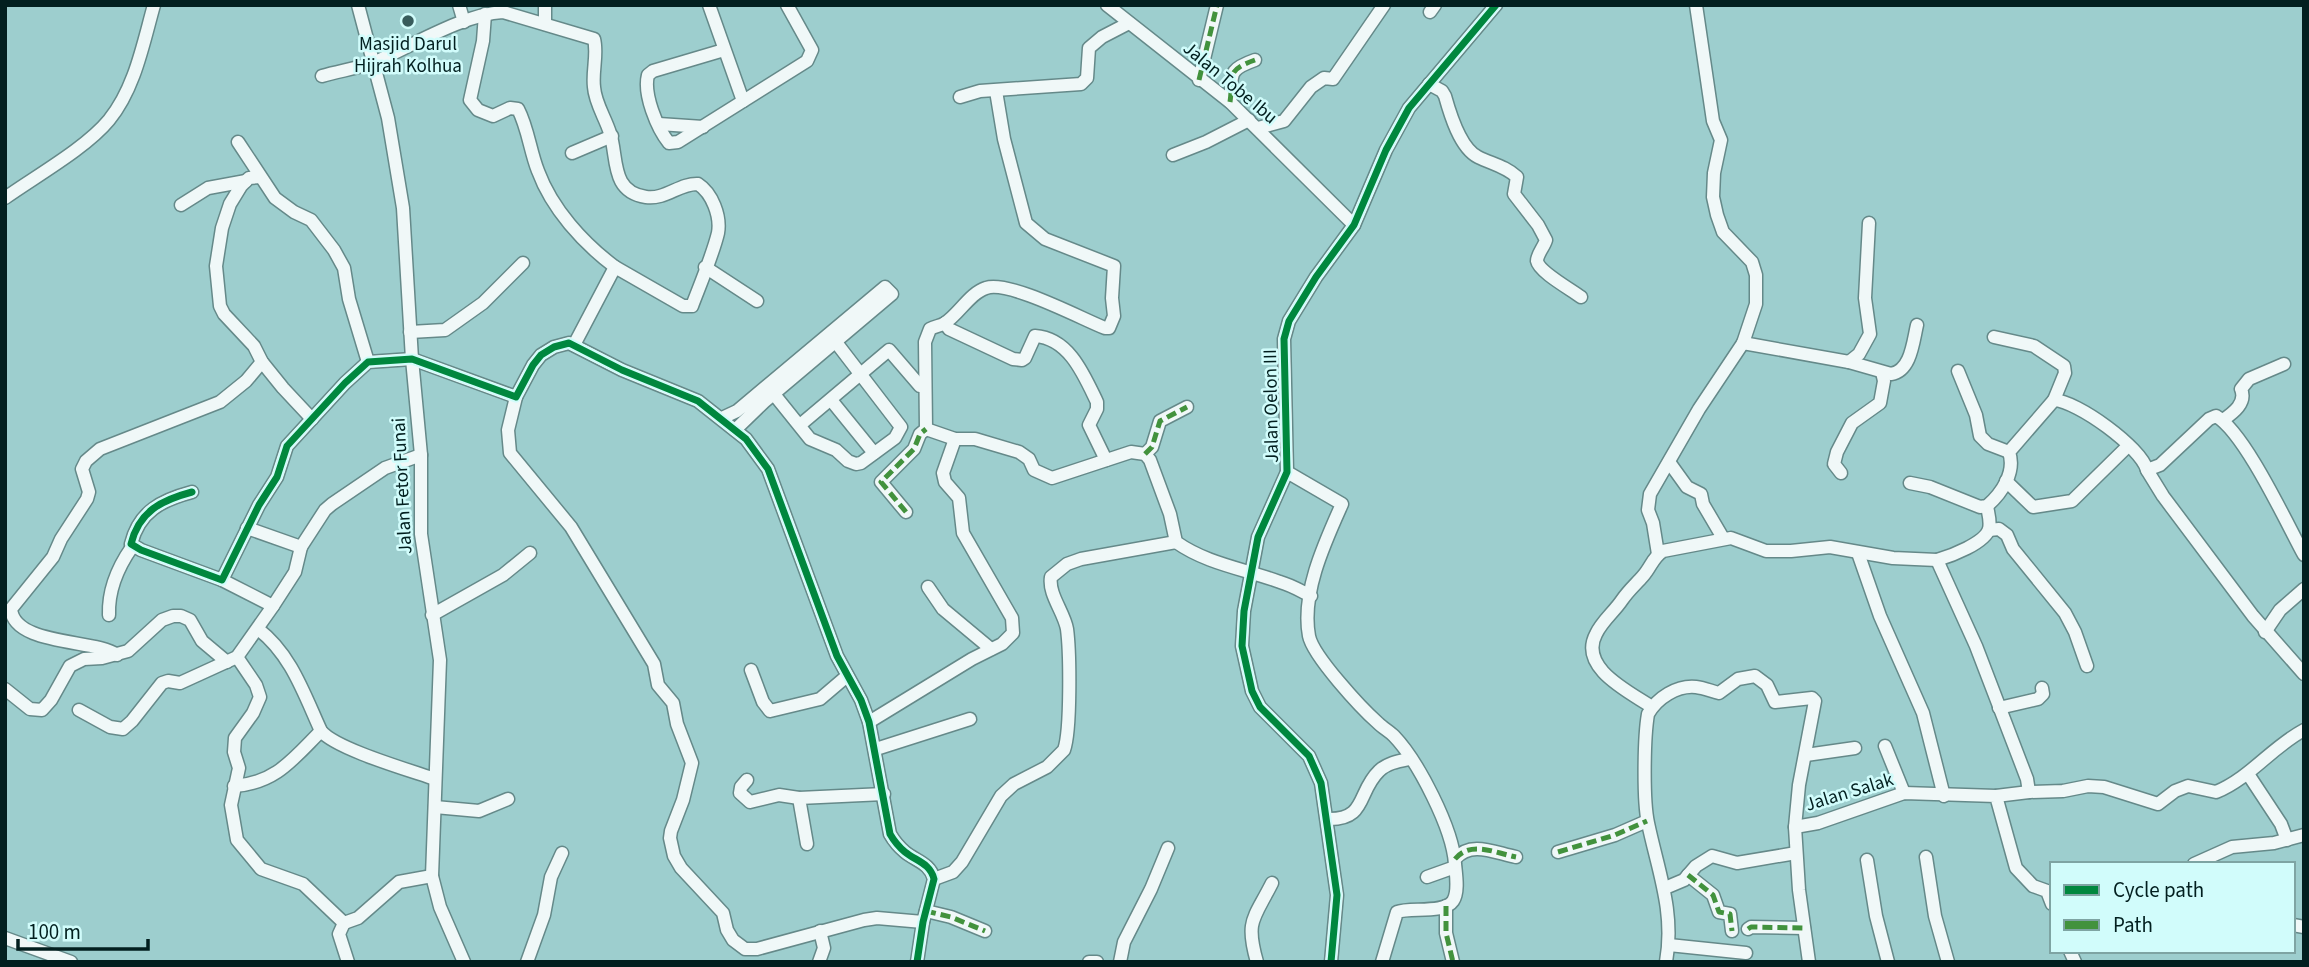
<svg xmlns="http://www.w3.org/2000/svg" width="2309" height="967" font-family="'Source Sans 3',sans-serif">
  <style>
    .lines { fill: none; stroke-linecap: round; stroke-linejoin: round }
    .minor-casing { stroke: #658989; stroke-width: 15 }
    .minor { stroke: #f0f8f8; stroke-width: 12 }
    .quiet { stroke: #42923d; stroke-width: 5; stroke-dasharray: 10 5; stroke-linecap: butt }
    .cycleway-casing { stroke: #d1fcfb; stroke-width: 11 }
    .cycleway { stroke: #00873e; stroke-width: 7 }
    .poi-dot { fill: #385c5c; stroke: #d1fcfb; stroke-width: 2.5 }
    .labels { text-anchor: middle; stroke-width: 5; stroke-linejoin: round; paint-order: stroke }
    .poi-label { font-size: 19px; fill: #021f1f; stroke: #d1fcfb }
    .street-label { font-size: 19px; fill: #021f1f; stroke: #d1fcfb }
  </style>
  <rect width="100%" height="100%" fill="#9dcece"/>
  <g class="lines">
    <!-- minor casing -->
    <g class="minor-casing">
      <g id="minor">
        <path d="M358 5 388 118 403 208 412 359 421 455V534L440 660 432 876 440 907 464 962"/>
        <path d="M459 5 464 22"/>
        <path d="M545 5V24"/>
        <path d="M709 5 743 101"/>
        <path d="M1107 5 1230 102 1354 225"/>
        <path d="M1696 5 1713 121 1721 140 1714 173 1713 197 1717 215 1723 232 1752 262 1756 275V304L1743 343 1849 362 1891 374C1911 371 1913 342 1917 325"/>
        <path d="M1430 12 1435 5"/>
        <path d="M485 14 483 41 470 100 478 110 493 116 510 108 518 109C528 128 530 151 538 171 552 209 583 243 615 267"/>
        <path d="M724 50 653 71 648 75C643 94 657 128 669 143L678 142 807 61 812 50 787 5"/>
        <path d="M322 76C339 71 359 68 375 62 412 46 464 14 503 12L594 39C598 54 592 71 594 87 595 103 605 117 610 133 618 157 610 192 646 197 665 200 680 183 698 184 712 193 721 216 718 233 713 254 700 285 692 306H683L615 267 574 345"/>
        <path d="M1199 80 1217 5"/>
        <path d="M1429 84 1442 91 1445 96C1450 114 1460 148 1478 157 1492 164 1505 166 1517 177L1514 194 1538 225 1546 240C1544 247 1537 254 1537 261 1539 272 1572 290 1581 297"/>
        <path d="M960 97 980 91 1081 84 1087 78 1089 48 1102 37 1129 23"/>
        <path d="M1230 102C1234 76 1224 71 1255 60"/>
        <path d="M659 124 703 127"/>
        <path d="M1258 128 1284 121 1311 87 1324 78 1333 79 1384 5"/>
        <path d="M238 142 275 198 294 212 311 220 334 250 344 268 349 299 368 362"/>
        <path d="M572 153 612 136"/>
        <path d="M1173 155 1206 142 1249 120"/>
        <path d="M260 177 249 178 241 186 230 204 222 228 216 266 220 306 224 314 254 346 262 362 283 388 312 419"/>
        <path d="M5 198C36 176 86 148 109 120 135 88 143 44 154 5"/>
        <path d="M181 205 208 188 246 181"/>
        <path d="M705 267 757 301"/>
        <path d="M945 323 949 329 1013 359 1022 360 1025 358 1035 336C1069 338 1084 375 1097 402V409L1089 425 1106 460"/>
        <path d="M410 332 445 330 483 303 523 263"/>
        <path d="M1994 337 2034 346 2064 366 2065 373 2054 400"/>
        <path d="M1849 362 1859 354 1870 334 1865 298 1869 223"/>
        <path d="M1958 371 1976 415 1980 436 1988 444 2009 452"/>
        <path d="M769 388 810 439 836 450 848 461 856 464 861 463 895 438 901 427 835 341"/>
        <path d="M516 397 508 430 510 453 571 527 654 664 658 685 673 703 677 724 692 763 683 800 671 831 670 838 674 856 681 868 723 913 727 930 733 940 745 949H757L864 920 877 918 923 922"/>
        <path d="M831 400 874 453"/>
        <path d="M722 418 737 411 885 287 892 294 764 402 735 430"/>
        <path d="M2223 420C2233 413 2247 403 2241 389L2249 379 2284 364"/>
        <path d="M800 425 889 350 920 386"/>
        <path d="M926 429 955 439H975L1019 452 1029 459 1034 470 1052 478 1131 452 1145 454 1150 460 1170 514 1176 542C1207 564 1245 569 1280 582 1291 585 1301 591 1311 596"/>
        <path d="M1145 454 1152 447 1160 421 1187 407"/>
        <path d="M1669 462 1687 487 1701 494 1703 504 1723 538"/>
        <path d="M2147 470 2163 496 2253 616 2304 674"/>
        <path d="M1287 472 1342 504C1325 542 1301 593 1309 636 1313 656 1361 708 1378 723 1383 728 1389 731 1394 736 1418 761 1453 829 1455 864 1456 875 1459 892 1453 901 1444 914 1410 907 1397 912L1382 962"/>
        <path d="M1841 473 1834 464 1837 452 1852 423 1880 403 1884 381 1882 372"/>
        <path d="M2006 481 2033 507 2072 501 2128 446"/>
        <path d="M1910 483 1930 487 1980 507 1987 506C2002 493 2016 472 2009 452L2054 400C2077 401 2141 447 2147 470L2160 465 2209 419 2216 416C2245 433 2286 522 2304 555"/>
        <path d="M192 492C162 500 139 511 131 544L141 550 222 580 259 505 277 477 287 446 345 383 368 362 412 359 516 397 533 365 541 355 554 347 569 343 622 370 698 401 746 439 768 469 837 656 861 700 869 722 890 834C894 841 899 847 905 852 916 861 930 863 934 879L923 922 917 962"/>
        <path d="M1987 506C1988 513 1991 521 1989 529 1985 543 1951 556 1937 560L1976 646 2027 779 2029 792 1996 796"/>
        <path d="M906 512 881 482 914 449 920 434 926 429 925 342 930 329C935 326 941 326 945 323 959 314 970 293 986 288 1009 280 1082 319 1105 328H1109L1114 316 1112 298 1114 266 1045 239 1026 223 1004 139 996 91"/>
        <path d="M247 528 301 547 325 510 332 504 385 468 421 455"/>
        <path d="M1989 530 1999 529 2007 535 2013 549 2065 613 2075 632 2087 666"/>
        <path d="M1858 553 1880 616 1923 713 1944 796"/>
        <path d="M1658 554 1653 523 1648 510 1650 494 1699 409 1743 343"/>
        <path d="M928 587 943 609 991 649"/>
        <path d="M273 606 295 572 301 547"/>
        <path d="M109 615C108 589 118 567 132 547"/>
        <path d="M432 615 503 575 530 553"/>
        <path d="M258 629C291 654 304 694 321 731 336 749 409 770 435 779"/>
        <path d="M2265 632 2280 610 2304 589"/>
        <path d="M117 655C96 639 14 646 11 609L53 557 61 539 87 499 89 492 82 469 86 461 100 449 220 402 246 381 262 362"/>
        <path d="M237 657 256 685 260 697 253 713 235 738 234 752 239 768 231 805 237 840 261 869 303 884 344 923 358 918 399 882 432 876"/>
        <path d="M751 670 763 702 770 711 820 699 847 676"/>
        <path d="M5 689 30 709 42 710 51 700 70 666 84 659 102 658 128 651 162 620 173 616H181L190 620 202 641 227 662"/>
        <path d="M1652 707C1630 692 1578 668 1596 634 1602 621 1614 612 1622 600 1628 591 1636 584 1643 576 1651 567 1653 557 1663 551L1731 538 1766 551H1791L1830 547 1893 558 1937 560"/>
        <path d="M1999 708 2038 699 2043 694 2042 688"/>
        <path d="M79 710 110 727 123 729 132 721 162 683 168 681 180 683 237 657 273 606 222 580"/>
        <path d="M869 722 972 659 1002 644 1013 633 1012 618 963 533 959 498 945 482 943 473 955 439"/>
        <path d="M1885 746 1904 793"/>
        <path d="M876 749 970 719"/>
        <path d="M1806 755 1855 748"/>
        <path d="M2248 774 2281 824 2287 840"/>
        <path d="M747 780 741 787 740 793 750 802 779 795 799 798"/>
        <path d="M234 786C276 783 293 759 321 731"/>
        <path d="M2029 792 2063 791 2088 786 2104 787 2158 804 2175 791 2188 786 2216 792C2250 778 2272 747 2304 730"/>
        <path d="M435 807 479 811 508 799"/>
        <path d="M1328 819C1367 820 1357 792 1379 771 1387 763 1399 761 1409 759"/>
        <path d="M1795 827 1818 823 1904 793 1996 796 2016 868 2033 886 2047 891 2052 904"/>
        <path d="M807 844 799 798 884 794"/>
        <path d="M1558 852 1615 835 1647 821"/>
        <path d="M1926 857 1935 916 1948 962"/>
        <path d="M1455 859C1471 840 1495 853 1516 857"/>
        <path d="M1867 860 1876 916 1888 962"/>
        <path d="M2194 864 2232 847 2274 843 2304 835"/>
        <path d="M1688 875 1713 895 1719 912 1730 914 1732 931"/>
        <path d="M1427 877 1455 867"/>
        <path d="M934 879 953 872 962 862 1001 796 1014 784 1047 767 1064 750C1071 731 1070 652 1067 629 1064 612 1048 594 1051 577L1067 564 1081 559 1176 542"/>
        <path d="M1665 888 1684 880 1696 866 1712 856 1737 863 1796 853"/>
        <path d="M1446 906V933L1453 962"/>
        <path d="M926 911 951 917 985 931"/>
        <path d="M344 923 339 934 348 962"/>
        <path d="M2293 925 2304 927"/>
        <path d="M1748 929 1751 927 1804 928"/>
        <path d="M5 938 71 962"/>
        <path d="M1669 945 1746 953"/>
        <path d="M2070 951 2075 962"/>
        <path d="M527 962 544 915 551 877 562 853"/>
        <path d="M819 962 824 948 820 931"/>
        <path d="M1089 962H1097"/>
        <path d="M1120 962 1124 942 1151 889 1168 848"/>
        <path d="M1257 962C1245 920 1254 919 1272 883"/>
        <path d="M1331 962 1337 895 1321 783 1309 756 1260 707 1252 691 1242 646 1244 611 1258 537 1287 472 1284 339 1289 321 1316 277 1354 225 1386 150 1409 108 1496 5"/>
        <path d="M1666 962C1675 912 1658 871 1648 823 1643 800 1644 737 1648 714 1657 698 1677 685 1696 687 1704 688 1711 691 1719 693L1738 679 1755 676 1767 685 1775 702 1812 698 1815 701 1799 785 1795 827 1799 890 1809 962"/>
      </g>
    </g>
    <!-- minor -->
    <use href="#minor" class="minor"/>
    <!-- quiet -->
    <g class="quiet">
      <path d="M1199 80 1217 5"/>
      <path d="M1230 102C1234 76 1224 71 1255 60"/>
      <path d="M1145 454 1152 447 1160 421 1187 407"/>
      <path d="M906 512 881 482 914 449 920 434 926 429"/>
      <path d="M1558 852 1615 835 1647 821"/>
      <path d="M1455 859C1471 840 1495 853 1516 857"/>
      <path d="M1688 875 1713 895 1719 912 1730 914 1732 931"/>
      <path d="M1446 906V933L1453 962"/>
      <path d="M926 911 951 917 985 931"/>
      <path d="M1748 929 1751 927 1804 928"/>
    </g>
    <!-- cycleway casing -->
    <g class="cycleway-casing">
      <g id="cycleway">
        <path d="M192 492C162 500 139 511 131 544L141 550 222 580 259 505 277 477 287 446 345 383 368 362 412 359 516 397 533 365 541 355 554 347 569 343 622 370 698 401 746 439 768 469 837 656 861 700 869 722 890 834C894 841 899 847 905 852 916 861 930 863 934 879L923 922 917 962"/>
        <path d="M1331 962 1337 895 1321 783 1309 756 1260 707 1252 691 1242 646 1244 611 1258 537 1287 472 1284 339 1289 321 1316 277 1354 225 1386 150 1409 108 1496 5"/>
      </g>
    </g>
    <!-- cycleway -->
    <use href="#cycleway" class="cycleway"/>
  </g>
  <!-- markers -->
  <circle class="poi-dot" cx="408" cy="21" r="7"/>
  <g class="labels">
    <!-- poi labels -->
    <g class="poi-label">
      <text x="408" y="50">Masjid Darul<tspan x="408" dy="22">Hijrah Kolhua</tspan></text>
    </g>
    <!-- street labels -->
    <g class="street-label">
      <text transform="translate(1231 82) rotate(40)" y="7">Jalan Tobe Ibu</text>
      <text transform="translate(1270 406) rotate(-91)" y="7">Jalan Oelon III</text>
      <text transform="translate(401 486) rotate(-93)" y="7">Jalan Fetor Funai</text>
      <text transform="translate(1849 791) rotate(-17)" y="7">Jalan Salak</text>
    </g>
  </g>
  <!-- border -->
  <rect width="2309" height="967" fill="none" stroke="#021f1f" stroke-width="14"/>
  <!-- legend -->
  <rect x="2050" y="862" width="245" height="91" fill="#d1fcfb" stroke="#7ea4a3" stroke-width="2"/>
  <rect x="2064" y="885" width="35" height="10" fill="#00873e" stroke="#7ea4a3" stroke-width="2"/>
  <text x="2113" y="897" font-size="21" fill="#021f1f">Cycle path</text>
  <rect x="2064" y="920" width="35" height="10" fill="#42923d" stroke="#7ea4a3" stroke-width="2"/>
  <text x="2113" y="932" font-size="21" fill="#021f1f">Path</text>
  <!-- scale -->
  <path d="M18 939v10h130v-10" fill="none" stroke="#021f1f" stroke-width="3.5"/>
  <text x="28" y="939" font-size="21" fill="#021f1f" stroke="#d1fcfb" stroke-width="5" paint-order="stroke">100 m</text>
</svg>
